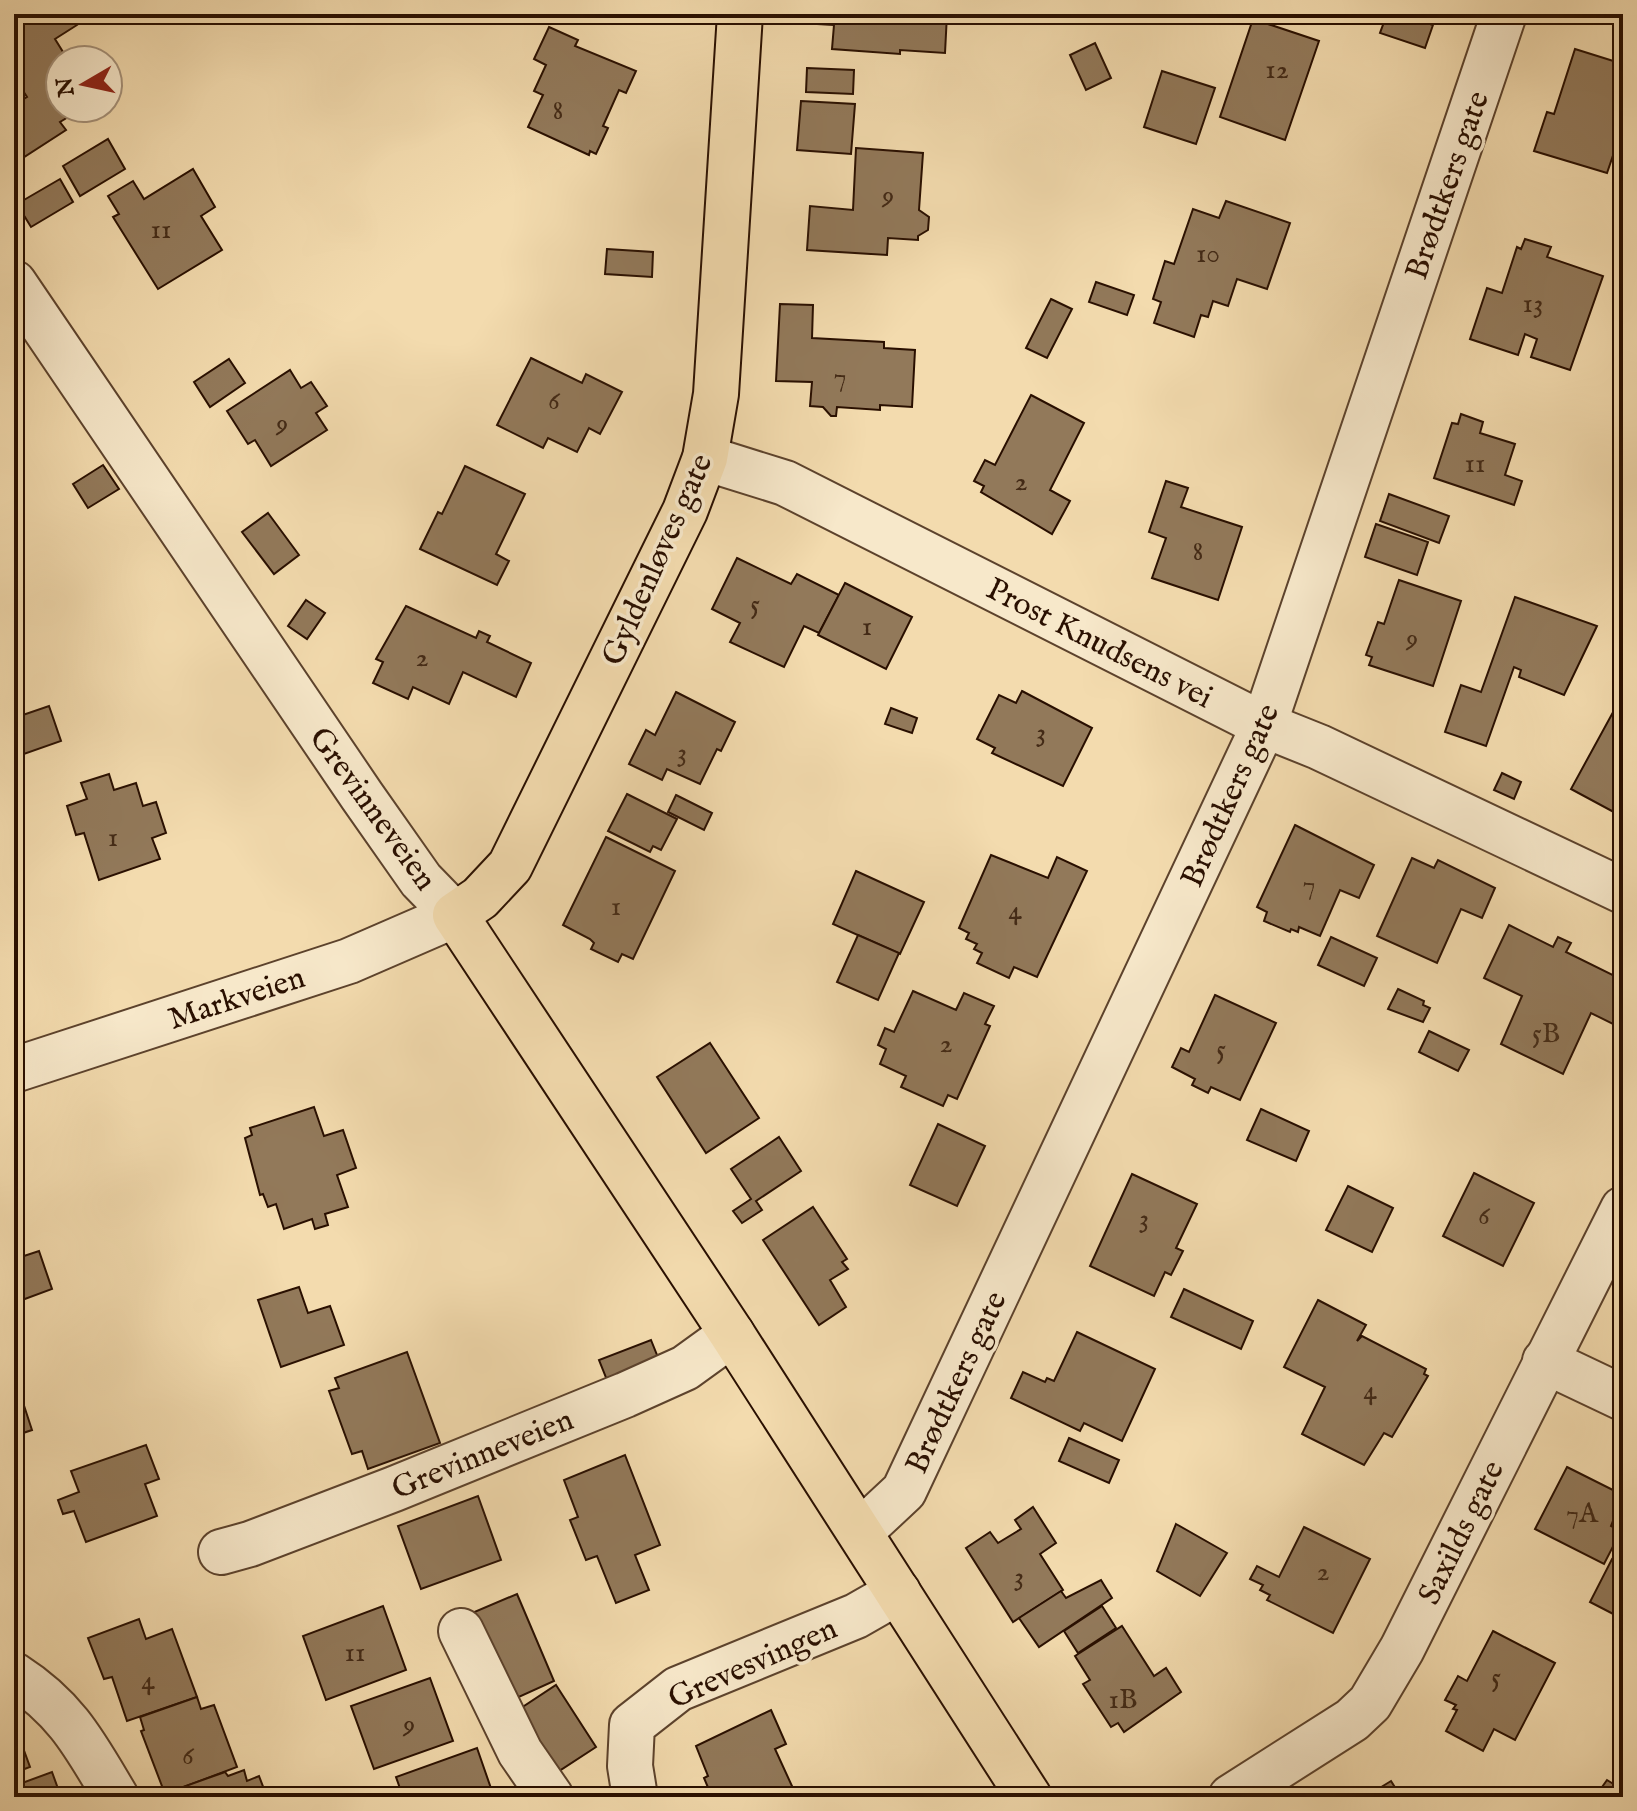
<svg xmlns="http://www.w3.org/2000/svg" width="1637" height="1811" font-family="'IM FELL English',serif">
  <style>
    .building { fill: #92795a; stroke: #290f00; stroke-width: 2 }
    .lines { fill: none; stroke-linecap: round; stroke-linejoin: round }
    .minor-casing { stroke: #5c422c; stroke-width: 48 }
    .major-casing { stroke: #290f00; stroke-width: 48 }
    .minor { stroke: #f7e8ca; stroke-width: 44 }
    .major { stroke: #f3dbae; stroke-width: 44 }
    .labels { text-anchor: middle; stroke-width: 7; stroke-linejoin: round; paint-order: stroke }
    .number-label { font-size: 28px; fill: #432a16 }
    .street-label { font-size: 32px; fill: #290f00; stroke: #f7e8ca }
  </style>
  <rect width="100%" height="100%" fill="#f3dbae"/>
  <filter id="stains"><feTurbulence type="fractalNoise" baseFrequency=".0025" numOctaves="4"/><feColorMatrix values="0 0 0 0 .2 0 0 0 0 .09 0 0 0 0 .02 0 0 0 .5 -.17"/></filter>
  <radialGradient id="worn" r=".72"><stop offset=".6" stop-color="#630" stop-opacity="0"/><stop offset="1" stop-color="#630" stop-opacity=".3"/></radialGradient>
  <!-- building -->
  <g class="building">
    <path d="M14 14H83L74 19 77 25 55 39 68 60H60V108H83L60 122 66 130 18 161 14 154V105L27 97 14 77Z"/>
    <path d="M819 14H947L945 53 900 50V54L832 49 834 25 818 24Z"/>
    <path d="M1387 14H1399L1433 25 1425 48 1380 33Z"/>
    <path d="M1253 19 1319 41 1285 140 1220 117Z"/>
    <path d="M549 27 578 40 575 46 636 71 626 93 619 90 603 126 608 128 596 154 590 151 589 155 528 127 543 95 534 91 546 65 534 59Z"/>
    <path d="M1095 43 1111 78 1086 90 1070 55Z"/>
    <path d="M1575 49 1623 64V126L1607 173 1534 151 1547 112 1554 114Z"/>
    <path d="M807 68 854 70 853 94 806 92Z"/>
    <path d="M1162 71 1215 88 1196 144 1144 127Z"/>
    <path d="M801 101 855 104 851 154 797 150Z"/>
    <path d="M108 139 125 169 80 196 63 166Z"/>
    <path d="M856 148 923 153 919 210 929 217 928 230 918 236V240L888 238 887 255 807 250 810 206 853 210Z"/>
    <path d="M193 169 215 207 201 216 222 250 158 289 113 217 119 214 108 196 133 181 144 199Z"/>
    <path d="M60 179 73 202 31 227 17 204Z"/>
    <path d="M1226 201 1290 223 1267 289 1237 279 1228 306 1213 301 1208 317 1201 315 1194 337 1154 323 1161 302 1153 299 1165 261 1174 264 1193 209 1219 218Z"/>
    <path d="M1525 239 1551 247 1547 257 1603 276 1570 370 1531 357 1537 339 1525 334 1518 355 1470 339 1487 288 1502 293 1517 247 1521 249Z"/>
    <path d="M607 249 653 252 652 277 605 274Z"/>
    <path d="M1096 282 1134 295 1127 315 1089 302Z"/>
    <path d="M1051 299 1072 309 1047 358 1026 348Z"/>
    <path d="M780 304 813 305 812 338 884 342V348L915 350 912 407 880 405V410L837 407 836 416H831L823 407 810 406 812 382 776 381Z"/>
    <path d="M531 358 582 383 586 374 622 392 600 434 589 428 577 452 548 438 543 448 497 425Z"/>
    <path d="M229 359 245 383 210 407 194 382Z"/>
    <path d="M290 370 301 388 311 382 327 406 316 413 327 430 271 466 255 440 248 444 227 411Z"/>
    <path d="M1031 395 1084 423 1050 490 1070 501 1052 534 981 492 984 486 974 481 985 460 995 465Z"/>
    <path d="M1461 414 1483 422 1480 433 1515 444 1505 475 1522 481 1514 505 1434 478 1452 423 1458 424Z"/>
    <path d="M103 465 119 489 88 508 73 484Z"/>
    <path d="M465 466 525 494 496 554 509 561 497 585 420 549 438 512 442 514Z"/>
    <path d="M1166 481 1188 488 1181 507 1242 527 1218 600 1152 578 1166 538 1149 532Z"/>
    <path d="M1389 494 1449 516 1439 543 1380 521Z"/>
    <path d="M268 513 299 555 274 574 242 532Z"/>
    <path d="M1376 524 1428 542 1417 575 1365 557Z"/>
    <path d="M737 558 791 584 797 574 839 595 819 633 804 626 784 667 730 642 740 623 712 609Z"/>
    <path d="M1399 580 1461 601 1433 686 1369 665 1372 657 1366 655 1378 622 1384 624Z"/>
    <path d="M845 583 912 617 886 669 818 635Z"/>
    <path d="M1515 597 1597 626 1564 695 1519 677 1521 670 1514 667 1486 746 1445 732 1461 685 1481 692Z"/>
    <path d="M306 600 325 613 307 639 288 626Z"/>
    <path d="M406 606 476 638 479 631 490 636 487 642 531 663 516 697 463 672 449 704 413 687 408 699 373 683 383 662 376 659Z"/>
    <path d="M1022 691 1092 728 1063 786 992 753 995 748 977 739 999 695 1016 703Z"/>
    <path d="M676 692 735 722 721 751 717 749 700 784 667 769 662 780 629 764 646 730 655 735Z"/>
    <path d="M1623 694V817L1571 789Z"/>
    <path d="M49 706 61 741 21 755 14 733V718Z"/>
    <path d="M891 708 917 718 912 733 885 724Z"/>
    <path d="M1502 773 1521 782 1514 799 1494 790Z"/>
    <path d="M109 774 114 790 136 783 143 806 156 802 166 833 152 838 160 859 99 880 84 833 76 835 67 806 87 799 81 783Z"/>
    <path d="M627 794 677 819 661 850 653 846 650 852 608 831Z"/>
    <path d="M676 795 712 813 704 830 668 812Z"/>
    <path d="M1295 825 1374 865 1359 898 1340 890 1320 936 1299 927 1298 932 1291 929 1290 932 1264 921 1267 912 1257 907Z"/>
    <path d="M606 837 675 871 633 959 622 954 618 962 591 949 594 943 590 939 563 925Z"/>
    <path d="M991 855 1048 878 1057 857 1087 871 1037 977 1014 967 1009 978 977 963 982 953 974 949 977 944 966 939 969 933 959 928Z"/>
    <path d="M1412 858 1434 868 1438 860 1495 888 1482 918 1461 909 1437 963 1377 936Z"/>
    <path d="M856 871 924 902 900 954 833 924Z"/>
    <path d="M1509 925 1553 947 1558 937 1571 943 1566 952 1623 980V1029L1591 1013 1563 1074 1501 1044 1522 996 1484 978Z"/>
    <path d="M858 935 899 953 878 1000 837 982Z"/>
    <path d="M1331 937 1377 958 1364 986 1318 965Z"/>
    <path d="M1398 989 1424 1001 1423 1005 1430 1008 1423 1022 1388 1009Z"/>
    <path d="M913 991 956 1010 964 993 994 1006 985 1024 990 1026 957 1099 948 1095 943 1106 901 1087 906 1076 880 1064 886 1049 878 1045 885 1028 894 1032Z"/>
    <path d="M1215 995 1276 1023 1240 1100 1211 1087 1208 1093 1192 1085 1195 1079 1172 1067 1181 1048 1189 1052Z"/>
    <path d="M1429 1031 1469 1050 1458 1071 1419 1052Z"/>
    <path d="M710 1043 759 1118 706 1153 657 1077Z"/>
    <path d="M314 1107 324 1136 343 1130 356 1168 337 1175 348 1207 325 1214 328 1225 315 1229 312 1219 284 1229 276 1204 268 1207 263 1194 260 1195 245 1138 252 1135 250 1128Z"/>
    <path d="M1261 1109 1309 1131 1296 1161 1247 1140Z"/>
    <path d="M938 1124 985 1146 957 1206 910 1185Z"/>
    <path d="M779 1137 801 1171 756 1201 762 1210 742 1223 733 1211 751 1199 731 1169Z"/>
    <path d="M1474 1173 1534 1203 1503 1266 1443 1236Z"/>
    <path d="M1132 1174 1197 1204 1176 1248 1183 1251 1171 1275 1165 1272 1154 1296 1090 1266Z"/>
    <path d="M1348 1186 1393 1208 1372 1252 1326 1230Z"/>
    <path d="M813 1207 847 1259 842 1262 848 1269 830 1280 846 1307 819 1325 763 1240Z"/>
    <path d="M14 1228 24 1256 39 1251 52 1289 14 1303Z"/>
    <path d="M299 1287 308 1313 330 1306 344 1345 281 1367 258 1300Z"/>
    <path d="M1184 1289 1253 1321 1241 1349 1171 1317Z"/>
    <path d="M1318 1300 1366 1325 1357 1341 1362 1336 1426 1369 1424 1374 1428 1376 1392 1437 1384 1433 1364 1465 1302 1434 1325 1387 1284 1367Z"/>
    <path d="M1077 1332 1155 1369 1122 1441 1084 1423 1080 1431 1011 1398 1023 1372 1045 1382 1047 1378 1054 1381Z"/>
    <path d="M651 1340 663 1370 611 1390 599 1360Z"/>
    <path d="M407 1352 440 1443 368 1469 362 1451 352 1454 329 1391 339 1388 335 1378Z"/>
    <path d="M14 1375 32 1430 14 1436Z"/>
    <path d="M1069 1438 1119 1460 1109 1483 1059 1461Z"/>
    <path d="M146 1445 159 1479 145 1484 157 1516 86 1542 74 1511 63 1514 58 1500 79 1492 71 1471Z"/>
    <path d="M625 1455 660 1545 635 1555 649 1590 616 1603 597 1556 586 1560 570 1520 578 1517 564 1480Z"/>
    <path d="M1567 1467 1623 1495 1611 1526 1621 1531 1604 1564 1535 1529Z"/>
    <path d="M478 1496 501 1560 421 1589 398 1526Z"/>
    <path d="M1033 1507 1056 1543 1040 1554 1063 1590 1013 1622 966 1548 990 1532 998 1543 1021 1529 1015 1520Z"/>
    <path d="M1176 1524 1227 1553 1200 1596 1157 1571Z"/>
    <path d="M1304 1527 1370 1559 1333 1633 1267 1600 1270 1595 1260 1590 1263 1585 1250 1579 1257 1566 1279 1577Z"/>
    <path d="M1612 1559 1623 1565V1619L1590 1602Z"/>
    <path d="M1101 1580 1112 1598 1039 1647 1019 1618 1061 1591 1066 1598Z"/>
    <path d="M517 1594 554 1681 510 1701 472 1613Z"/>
    <path d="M383 1606 406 1670 326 1700 303 1636Z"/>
    <path d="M1102 1606 1116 1628 1078 1653 1064 1631Z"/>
    <path d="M139 1619 146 1639 172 1629 197 1697 127 1721 112 1677 104 1679 88 1638Z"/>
    <path d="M1122 1626 1154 1676 1166 1668 1181 1692 1124 1732 1118 1723 1111 1727 1083 1684 1090 1680 1075 1656Z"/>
    <path d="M1493 1631 1555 1663 1515 1740 1494 1729 1483 1751 1446 1731 1457 1710 1453 1709 1456 1705 1445 1700 1458 1676 1467 1681Z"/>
    <path d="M430 1678 453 1741 374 1769 351 1706Z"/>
    <path d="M556 1685 596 1747 556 1773 515 1712Z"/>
    <path d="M197 1697 201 1709 214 1705 237 1767 165 1794 141 1731 144 1730 140 1717Z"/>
    <path d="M771 1710 786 1744 775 1749 797 1797H712L704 1778 708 1776 696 1746Z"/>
    <path d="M14 1723 30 1767 14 1773Z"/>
    <path d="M477 1748 494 1797H403L396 1777Z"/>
    <path d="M244 1770 247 1781 259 1776 267 1797H183L180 1788 225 1772 228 1776Z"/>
    <path d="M52 1772 61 1797H14V1786Z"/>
    <path d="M1607 1780 1623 1790V1797H1595Z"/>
    <path d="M1391 1781 1401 1797H1365Z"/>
  </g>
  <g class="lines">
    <!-- minor casing -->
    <g class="minor-casing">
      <g id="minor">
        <path d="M14 283 362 796 421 880 455 915 349 961 14 1070"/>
        <path d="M705 458 785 483 1264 725 1319 747 1623 891"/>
        <path d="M1545 1361 1623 1398"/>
        <path d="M860 1532 904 1491 1264 725 1504 14"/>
        <path d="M221 1552 250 1544 394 1489 625 1395 685 1368 732 1334"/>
        <path d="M461 1631 520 1752 551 1797"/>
        <path d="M14 1675C67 1709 85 1745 116 1797"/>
        <path d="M635 1797 630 1766 632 1725 678 1689 856 1616 898 1592"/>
        <path d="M1231 1797 1352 1720 1370 1703 1402 1649 1623 1209"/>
      </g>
    </g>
    <!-- major casing -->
    <g class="major-casing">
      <path id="major" d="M740 14 716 394 705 458 685 511 510 866 480 898 455 915 732 1334 1029 1797"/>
    </g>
    <!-- minor -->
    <use href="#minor" class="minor"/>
    <!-- major -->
    <use href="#major" class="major"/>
  </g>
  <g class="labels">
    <!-- number labels -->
    <g class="number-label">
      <text x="1277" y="78">12</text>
      <text x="558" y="119">8</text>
      <text x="888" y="204">9</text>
      <text x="161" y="238">11</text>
      <text x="1208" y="262">10</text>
      <text x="1533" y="312">13</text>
      <text x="840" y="385">7</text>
      <text x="554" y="409">6</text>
      <text x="282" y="432">9</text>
      <text x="1475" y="472">11</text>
      <text x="1021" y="490">2</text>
      <text x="1198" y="560">8</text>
      <text x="755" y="613">5</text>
      <text x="867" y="635">1</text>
      <text x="1412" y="647">9</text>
      <text x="422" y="666">2</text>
      <text x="1041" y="741">3</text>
      <text x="682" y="761">3</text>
      <text x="113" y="846">1</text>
      <text x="1309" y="893">7</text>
      <text x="616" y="915">1</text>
      <text x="1015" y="919">4</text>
      <text x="1546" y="1042">5B</text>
      <text x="946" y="1052">2</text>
      <text x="1221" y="1058">5</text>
      <text x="1484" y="1224">6</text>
      <text x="1144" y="1227">3</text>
      <text x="1370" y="1399">4</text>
      <text x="1582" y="1522">7A</text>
      <text x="1323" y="1580">2</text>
      <text x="1019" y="1585">3</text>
      <text x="355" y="1661">11</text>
      <text x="1496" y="1686">5</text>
      <text x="148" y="1689">4</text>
      <text x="1123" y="1708">1B</text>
      <text x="409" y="1733">9</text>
      <text x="188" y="1764">6</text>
    </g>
    <!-- street labels -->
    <g class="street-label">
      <text transform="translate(1446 185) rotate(-71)" y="11">Brødtkers gate</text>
      <text transform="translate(656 559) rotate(-66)" y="11">Gyldenløves gate</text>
      <text transform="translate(1100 642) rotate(27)" y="11">Prost Knudsens vei</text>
      <text transform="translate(1229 795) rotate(-66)" y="11">Brødtkers gate</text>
      <text transform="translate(374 808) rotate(54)" y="11">Grevinneveien</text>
      <text transform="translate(236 997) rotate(-18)" y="11">Markveien</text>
      <text transform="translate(955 1382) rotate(-65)" y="11">Brødtkers gate</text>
      <text transform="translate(482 1453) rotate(-22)" y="11">Grevinneveien</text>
      <text transform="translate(1460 1532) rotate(-64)" y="11">Saxilds gate</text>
      <text transform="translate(752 1662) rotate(-24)" y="11">Grevesvingen</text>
    </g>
  </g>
  <!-- margin -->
  <rect width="1637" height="1811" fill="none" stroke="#f3dbae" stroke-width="48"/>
  <rect x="16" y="16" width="1605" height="1779" fill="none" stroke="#290f00" stroke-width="4"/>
  <rect x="24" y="24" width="1589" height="1763" fill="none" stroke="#290f00" stroke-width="2"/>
  <!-- north arrow -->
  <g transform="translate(84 84) rotate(261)"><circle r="38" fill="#f7e8ca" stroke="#a59179" stroke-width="2"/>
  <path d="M0-6L14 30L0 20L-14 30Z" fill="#8f2418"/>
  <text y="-12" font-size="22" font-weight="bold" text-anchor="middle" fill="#290f00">N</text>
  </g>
  <rect width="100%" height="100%" filter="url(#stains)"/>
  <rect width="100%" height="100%" fill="url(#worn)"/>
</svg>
